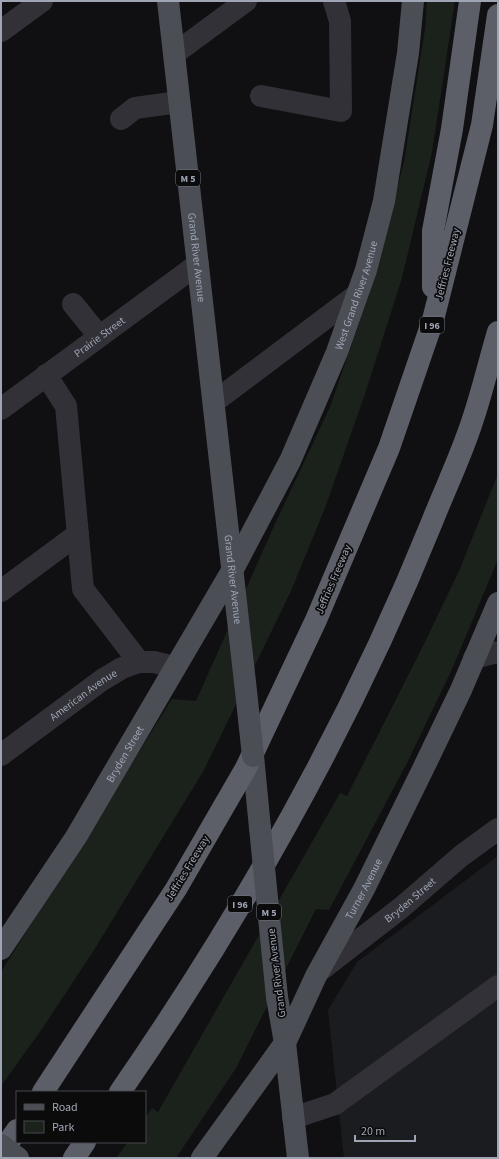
<svg xmlns="http://www.w3.org/2000/svg" width="499" height="1159" font-family="'Source Sans 3',sans-serif">
  <style>
    .built { fill: #1b1c1f }
    .green { fill: #1a221b }
    .lines { fill: none; stroke-linecap: round; stroke-linejoin: round }
    .minor { stroke: #313137; stroke-width: 22 }
    .major { stroke: #4c4e56; stroke-width: 22 }
    .highway { stroke: #5c5f68; stroke-width: 22 }
    .major-bridge { stroke: #4c4e56; stroke-width: 22 }
    .labels { text-anchor: middle; stroke-width: 3.5; stroke-linejoin: round; paint-order: stroke }
    .shield { fill: #0b0b0c; stroke: #737782; stroke-width: 1 }
    .shield-label { font-size: 10px; font-weight: bold; fill: #9fa5b4 }
    .street-label { font-size: 11px; fill: #9fa5b4; stroke: #0b0b0c }
  </style>
  <rect width="100%" height="100%" fill="#101012"/>
  <!-- built -->
  <path class="built" d="M498 856V1158H344L328 1010 357 962Z"/>
  <!-- green -->
  <g class="green">
    <path d="M427 1H455L432 152 402 278 365 394 325 508 291 591 204 770 94 950 42 1029 1 1086V972L172 699 196 701 274 526 330 407 370 292 404 162 425 29Z"/>
    <path d="M498 474V559L453 667 407 763 329 910 316 909 236 1068 176 1158H116L128 1142H145V1118L152 1108 158 1112 340 793 347 796 423 646 459 571Z"/>
  </g>
  <g class="lines">
    <!-- minor -->
    <g class="minor">
      <path d="M1 31 42 1"/>
      <path d="M174 54 246 1"/>
      <path d="M261 96 341 111 340 21 334 1"/>
      <path d="M121 119 135 108 179 102"/>
      <path d="M73 304 99 336"/>
      <path d="M46 375 66 406 83 589 139 662"/>
      <path d="M214 402 355 296"/>
      <path id="s1" d="M1 409 198 264"/>
      <path d="M1 591 78 534"/>
      <path d="M474 658 498 652"/>
      <path id="s2" d="M1 755 102 680 122 668 139 662H154L174 667"/>
      <path id="s3" d="M322 969 402 907 461 856 498 829"/>
      <path d="M293 1118 335 1104 498 986"/>
    </g>
    <!-- major -->
    <g class="major">
      <path id="s4" d="M168 1 245 682"/>
      <path d="M253 756 260 828"/>
      <path id="s5" d="M1 949 76 837 233 569 290 461 337 352 366 270 384 201 408 53 413 1"/>
      <path d="M277 997 285 1043 298 1158"/>
      <path id="s6" d="M202 1158 285 1043 316 976 364 889 423 769 461 690 498 603"/>
    </g>
    <!-- highway -->
    <g class="highway">
      <path d="M433 287V231L452 129 470 1"/>
      <path d="M43 1092 176 889 246 768 316 620 389 448 433 320 482 125 498 15"/>
      <path d="M120 1092C243 914 351 723 432 522 445 489 461 456 472 422 482 393 489 362 498 332"/>
      <path d="M1 1153 17 1130"/>
      <path d="M74 1158 85 1142"/>
    </g>
    <!-- major-bridge -->
    <g class="major-bridge">
      <path d="M245 682 253 756"/>
      <path d="M260 828 277 997"/>
      <path d="M1 1145 18 1158"/>
    </g>
  </g>
  <g class="labels">
    <!-- shield labels -->
    <g class="shield">
      <rect x="176" y="170" width="24" height="16" rx="3"/>
      <rect x="420" y="317" width="24" height="16" rx="3"/>
      <rect x="228" y="896" width="24" height="16" rx="3"/>
      <rect x="257" y="904" width="24" height="16" rx="3"/>
    </g>
    <g class="shield-label">
      <text x="188" y="182">M 5</text>
      <text x="432" y="329">I 96</text>
      <text x="240" y="908">I 96</text>
      <text x="269" y="916">M 5</text>
    </g>
    <!-- street labels -->
    <g class="street-label">
      <text dy="4" stroke="none"><textPath href="#s4" startOffset="258">Grand River Avenue</textPath></text>
      <text transform="translate(447 264) rotate(-76)" y="4">Jeffries Freeway</text>
      <text dy="4" stroke="none"><textPath href="#s5" startOffset="746">West Grand River Avenue</textPath></text>
      <text dy="4" stroke="none"><textPath href="#s1" startOffset="122">Prairie Street</textPath></text>
      <text dy="4" stroke="none"><textPath href="#s4" startOffset="582">Grand River Avenue</textPath></text>
      <text transform="translate(333 579) rotate(-67)" y="4">Jeffries Freeway</text>
      <text dy="4" stroke="none"><textPath href="#s2" startOffset="102">American Avenue</textPath></text>
      <text dy="4" stroke="none"><textPath href="#s5" startOffset="231">Bryden Street</textPath></text>
      <text transform="translate(187 868) rotate(-59)" y="4">Jeffries Freeway</text>
      <text dy="4" stroke="none"><textPath href="#s6" startOffset="315">Turner Avenue</textPath></text>
      <text dy="4" stroke="none"><textPath href="#s3" startOffset="112">Bryden Street</textPath></text>
      <text transform="translate(276 973) rotate(-97)" y="4">Grand River Avenue</text>
    </g>
  </g>
  <!-- border -->
  <rect width="499" height="1159" fill="none" stroke="#9fa5b4" stroke-width="4"/>
  <!-- legend -->
  <rect x="16" y="1091" width="130" height="52" fill="#0b0b0c" stroke="#46494f"/>
  <rect x="24" y="1104" width="20" height="6" fill="#4c4e56" stroke="#46494f"/>
  <text x="52" y="1111" font-size="12" fill="#9fa5b4">Road</text>
  <rect x="24" y="1121" width="20" height="12" fill="#1a221b" stroke="#46494f"/>
  <text x="52" y="1131" font-size="12" fill="#9fa5b4">Park</text>
  <!-- scale -->
  <path d="M355 1135v6h60v-6" fill="none" stroke="#9fa5b4" stroke-width="2"/>
  <text x="361" y="1135" font-size="12" fill="#9fa5b4" stroke="#0b0b0c" stroke-width="3" paint-order="stroke">20 m</text>
</svg>
